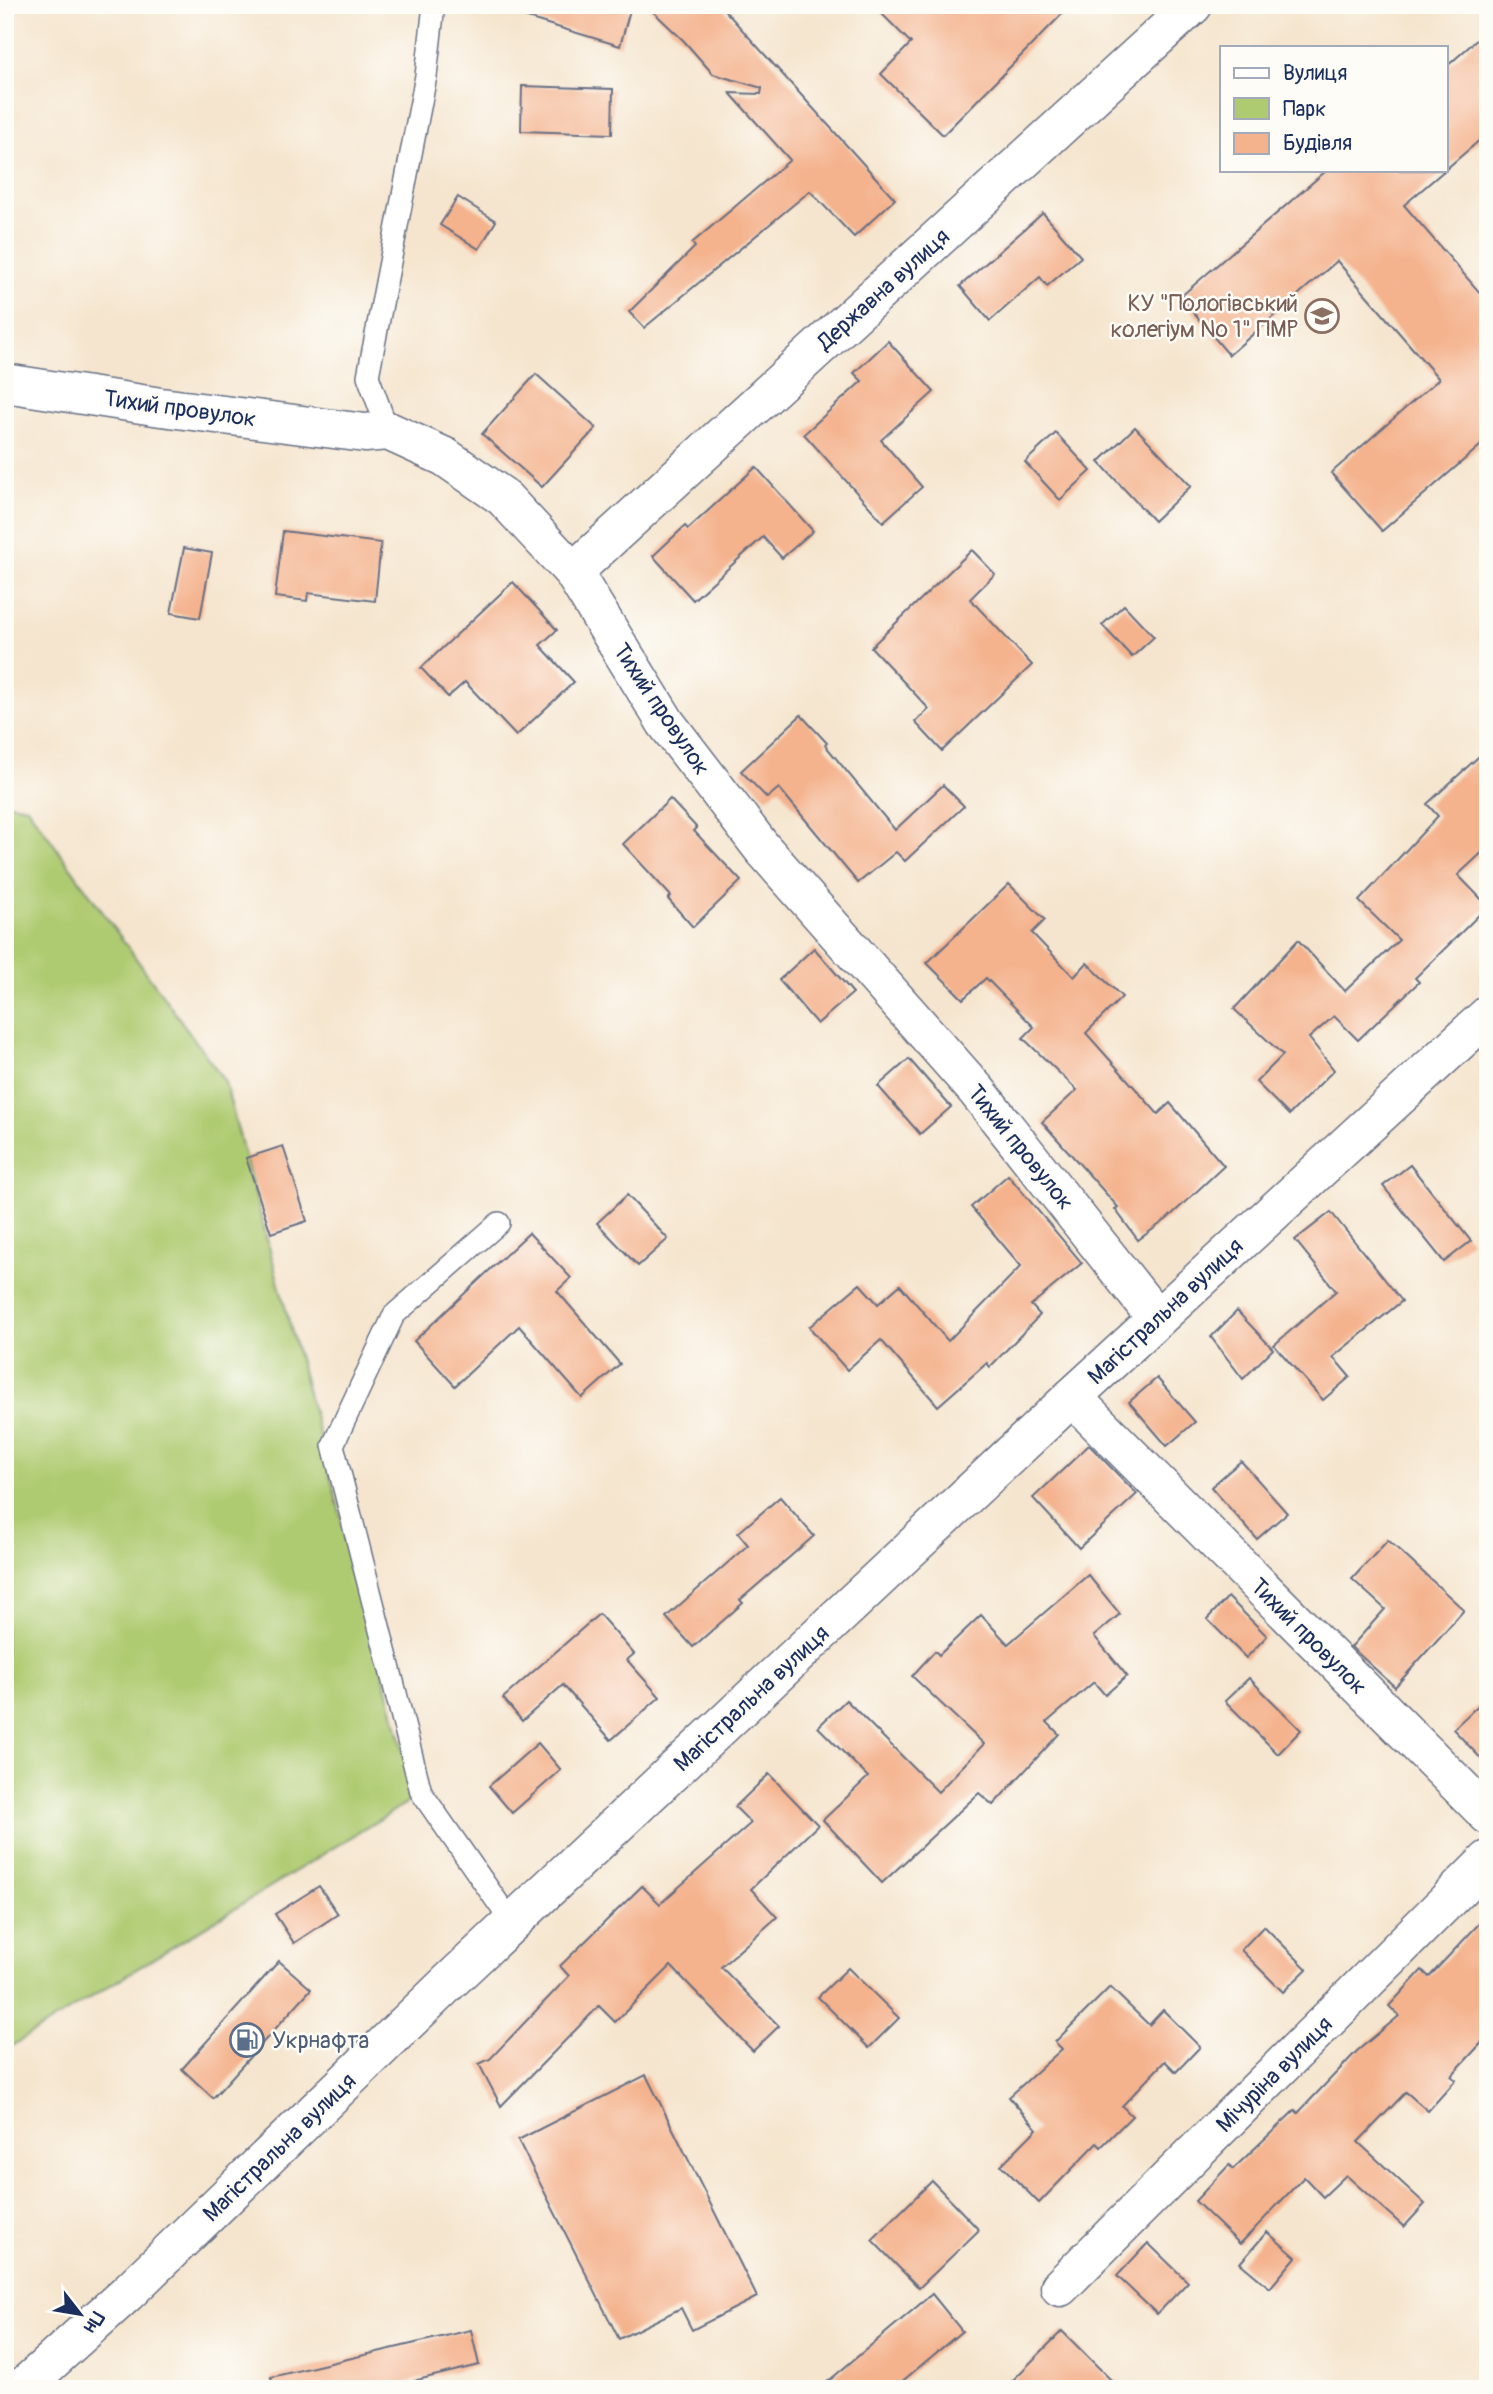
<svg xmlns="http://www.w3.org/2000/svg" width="1493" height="2394" font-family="Pangolin,sans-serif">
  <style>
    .green { fill: #afcb71; stroke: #657d68; stroke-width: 2 }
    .building { fill: #f4b28d }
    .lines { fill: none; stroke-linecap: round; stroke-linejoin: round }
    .service-casing { stroke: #676f85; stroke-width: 24 }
    .minor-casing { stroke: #676f85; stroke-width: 41 }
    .secondary-casing { stroke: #676f85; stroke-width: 41 }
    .service { stroke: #fff; stroke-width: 21 }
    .minor { stroke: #fff; stroke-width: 38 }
    .secondary { stroke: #fff; stroke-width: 38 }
    .labels { text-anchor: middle; stroke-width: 5; stroke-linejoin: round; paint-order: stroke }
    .street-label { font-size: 23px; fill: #1b2f5e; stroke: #fdfcf7 }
    .education-label { font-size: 23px; fill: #785e54; stroke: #fdfcf7; text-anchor: end }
    .service-label { font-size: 23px; fill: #4e5e75; stroke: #fdfcf7; text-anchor: start }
  </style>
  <rect width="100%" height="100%" fill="#fdfcf7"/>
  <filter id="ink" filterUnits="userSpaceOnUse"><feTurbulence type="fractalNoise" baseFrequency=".0143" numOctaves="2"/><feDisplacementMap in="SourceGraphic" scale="14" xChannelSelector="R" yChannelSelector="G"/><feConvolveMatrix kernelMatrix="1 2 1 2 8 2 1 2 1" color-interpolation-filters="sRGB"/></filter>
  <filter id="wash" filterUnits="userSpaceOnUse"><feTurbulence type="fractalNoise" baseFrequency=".00686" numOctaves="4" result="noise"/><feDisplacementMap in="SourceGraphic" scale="28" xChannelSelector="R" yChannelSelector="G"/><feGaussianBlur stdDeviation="1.57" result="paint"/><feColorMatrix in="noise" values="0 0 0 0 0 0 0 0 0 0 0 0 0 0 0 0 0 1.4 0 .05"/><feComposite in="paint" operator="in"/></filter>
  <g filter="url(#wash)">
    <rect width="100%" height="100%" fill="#f5e5ce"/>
    <!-- green -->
    <path class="green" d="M5 803 27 807 225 1082 416 1797 5 2050Z"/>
    <g id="blocks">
      <!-- building -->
      <g class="building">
        <path d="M512 5H614L630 10 620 46 511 13Z"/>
        <path d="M646 5H720L895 199 854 237 810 191 644 328 629 312 695 247 692 243 790 160 730 93 761 94 762 88 713 74 684 41Z"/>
        <path d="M873 5H1071L943 135 881 74 911 43Z"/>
        <path d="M1488 30V133L1446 169V67Z"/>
        <path d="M522 86 613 89 612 134 521 131Z"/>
        <path d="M1327 170H1445L1404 205 1488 302V439L1382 531 1331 473 1439 379 1337 261 1229 355 1180 297Z"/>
        <path d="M458 197 496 221 479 249 440 225Z"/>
        <path d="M1043 213 1081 257 1047 286 1040 277 990 321 960 286Z"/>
        <path d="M888 341 934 392 881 440 922 487 883 522 804 434 862 381 854 373Z"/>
        <path d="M536 374 596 428 542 487 482 434Z"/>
        <path d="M1135 427 1191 486 1154 521 1099 462Z"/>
        <path d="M1056 433 1091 471 1060 500 1025 462Z"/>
        <path d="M756 467 813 531 782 558 763 537 693 600 653 556 685 526 688 529Z"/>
        <path d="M283 531 381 543 375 601 308 593 307 601 275 597Z"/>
        <path d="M184 548 212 553 200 618 171 613Z"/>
        <path d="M972 550 995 574 970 599 1032 665 942 751 915 722 929 709 871 647Z"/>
        <path d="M513 582 557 630 540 645 574 682 516 736 465 682 448 697 421 668Z"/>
        <path d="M1124 605 1154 637 1132 657 1102 625Z"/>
        <path d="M801 715 827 743 825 745 895 830 943 785 964 806 905 861 896 852 858 883 779 788 767 798 741 771Z"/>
        <path d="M1488 748V847L1458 875 1488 906 1415 978 1419 982 1358 1040 1334 1016 1309 1038 1334 1070 1289 1115 1256 1082 1283 1055 1234 1009 1298 940 1345 991 1399 940 1359 901 1438 816 1427 804Z"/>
        <path d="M670 799 697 828 694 831 741 881 693 927 668 899 671 896 623 844Z"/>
        <path d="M1009 884 1045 920 1032 933 1074 977 1087 963 1122 997 1086 1033 1158 1114 1170 1103 1224 1166 1167 1219 1138 1240 1115 1209 1118 1207 1042 1122 1077 1090 1023 1038 1034 1027 986 978 963 999 927 963Z"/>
        <path d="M814 948 853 993 817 1024 779 980Z"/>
        <path d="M909 1059 951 1107 920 1134 878 1086Z"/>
        <path d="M283 1146 307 1221 271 1233 246 1158Z"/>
        <path d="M1410 1165 1471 1241 1444 1262 1383 1186Z"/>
        <path d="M1008 1175 1082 1263 1031 1305 1040 1315 990 1367 987 1363 938 1406 881 1340 847 1370 809 1327 860 1284 878 1304 900 1285 948 1341 1021 1266 971 1207Z"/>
        <path d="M627 1195 668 1239 638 1266 597 1223Z"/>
        <path d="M1331 1212 1402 1301 1333 1357 1350 1377 1323 1400 1274 1345 1336 1291 1295 1240Z"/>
        <path d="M529 1233 571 1278 557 1291 620 1364 582 1398 519 1326 455 1386 414 1341Z"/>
        <path d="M1237 1311 1273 1349 1243 1379 1211 1337Z"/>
        <path d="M1157 1378 1195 1422 1167 1446 1129 1402Z"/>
        <path d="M1089 1445 1137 1494 1079 1548 1033 1498Z"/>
        <path d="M1241 1461 1287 1513 1257 1539 1211 1487Z"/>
        <path d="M780 1497 814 1536 740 1600 743 1603 693 1647 666 1617 748 1545 738 1533Z"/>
        <path d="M1388 1540 1464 1610 1395 1687 1351 1647 1385 1609 1352 1579Z"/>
        <path d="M1088 1575 1120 1614 1094 1636 1127 1676 1105 1695 1094 1682 1047 1722 1059 1734 993 1805 979 1793 882 1883 823 1820 868 1777 818 1727 846 1700 938 1792 984 1744 912 1676 935 1651 939 1655 981 1615 1008 1644Z"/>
        <path d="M1228 1597 1267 1636 1246 1658 1207 1619Z"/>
        <path d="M599 1614 634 1654 627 1660 660 1697 611 1740 563 1685 522 1721 503 1698Z"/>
        <path d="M1249 1678 1301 1730 1278 1754 1225 1701Z"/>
        <path d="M1488 1696V1766L1453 1729Z"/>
        <path d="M538 1743 561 1770 512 1813 489 1786Z"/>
        <path d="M769 1774 818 1825 751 1889 777 1917 721 1967 779 2026 753 2051 671 1966 615 2022 599 2006 501 2106 479 2064 490 2059 569 1976 560 1966 642 1886 660 1904 751 1823 735 1807Z"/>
        <path d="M319 1886 338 1914 294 1943 275 1914Z"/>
        <path d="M1488 1914V2036L1451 2076 1456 2080 1428 2111 1406 2092 1358 2142 1425 2204 1404 2227 1346 2175 1323 2197 1304 2177 1240 2244 1195 2201 1229 2165 1233 2169 1295 2110 1298 2113 1357 2051 1399 2016 1389 2006 1422 1970 1429 1977Z"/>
        <path d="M1264 1926 1307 1969 1283 1992 1241 1950Z"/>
        <path d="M279 1961 311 1989 213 2098 182 2069Z"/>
        <path d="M848 1968 899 2018 869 2048 818 1997Z"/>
        <path d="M1110 1987 1149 2025 1163 2010 1200 2047 1176 2072 1165 2061 1122 2106 1132 2116 1101 2147 1097 2143 1039 2203 1001 2165 1037 2129 1009 2097 1062 2049 1055 2042Z"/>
        <path d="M646 2075 757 2297 692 2330 681 2308 619 2339 518 2140Z"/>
        <path d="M932 2181 979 2230 919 2288 872 2240Z"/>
        <path d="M1267 2232 1296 2257 1270 2288 1240 2263Z"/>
        <path d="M1148 2243 1188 2282 1157 2314 1117 2276Z"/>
        <path d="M932 2294 962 2331 893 2389H819Z"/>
        <path d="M471 2330 479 2365 380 2389H273L271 2377Z"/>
        <path d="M1062 2331 1120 2389H1004Z"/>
      </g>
    </g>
  </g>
  <g filter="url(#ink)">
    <use href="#blocks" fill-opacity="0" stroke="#676f85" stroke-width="2"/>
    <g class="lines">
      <!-- service casing -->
      <g class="service-casing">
        <g id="service">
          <path d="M388 431 368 376 426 76 434 5"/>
          <path d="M499 1223 394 1315 333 1445 421 1792 512 1923"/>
        </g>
      </g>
      <!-- minor casing -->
      <g class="minor-casing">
        <g id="minor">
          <path d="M5 383 161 407 365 433 388 431 445 457 503 497 573 572 666 723 762 848 977 1091 1157 1319"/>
          <path d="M573 572 1193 5"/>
          <path d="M1072 1397 1488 1815"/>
          <path d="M1060 2287 1488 1860"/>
        </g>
      </g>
      <!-- secondary casing -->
      <g class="secondary-casing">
        <path id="secondary" d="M21 2389 127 2293 450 1981 1072 1397 1488 1015"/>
      </g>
      <!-- service -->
      <use href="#service" class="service"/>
      <!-- minor -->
      <use href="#minor" class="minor"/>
      <!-- secondary -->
      <use href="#secondary" class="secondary"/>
    </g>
  </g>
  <!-- icons -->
  <defs>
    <g id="school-ring" transform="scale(1.75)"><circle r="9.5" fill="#fdfcf7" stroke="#8d6e63" stroke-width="1.5"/><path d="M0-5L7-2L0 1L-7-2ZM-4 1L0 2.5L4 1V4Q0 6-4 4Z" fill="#8d6e63"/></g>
    <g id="fuel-ring" transform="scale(1.75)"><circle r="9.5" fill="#fdfcf7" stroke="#5c6f8a" stroke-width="1.5"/><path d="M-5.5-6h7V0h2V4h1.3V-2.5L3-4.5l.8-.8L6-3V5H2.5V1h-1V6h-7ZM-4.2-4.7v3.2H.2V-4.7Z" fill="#5c6f8a"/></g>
  </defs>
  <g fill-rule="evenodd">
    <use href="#school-ring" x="1322" y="316"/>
    <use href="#fuel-ring" x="247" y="2040"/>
  </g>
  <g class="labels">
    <!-- street labels -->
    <g class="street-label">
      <text transform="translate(883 289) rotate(-42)" y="8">Державна вулиця</text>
      <text transform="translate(180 408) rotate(8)" y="8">Тихий провулок</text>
      <text transform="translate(662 709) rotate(56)" y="8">Тихий провулок</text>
      <text transform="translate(1021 1147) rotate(51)" y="8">Тихий провулок</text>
      <text transform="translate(1165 1311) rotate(-43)" y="8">Магістральна вулиця</text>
      <text transform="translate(1309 1636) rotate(45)" y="8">Тихий провулок</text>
      <text transform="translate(751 1698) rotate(-43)" y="8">Магістральна вулиця</text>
      <text transform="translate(1274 2074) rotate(-45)" y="8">Мічуріна вулиця</text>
      <text transform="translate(279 2147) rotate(-44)" y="8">Магістральна вулиця</text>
    </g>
    <!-- education labels -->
    <g class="education-label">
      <text x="1298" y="311">КУ "Пологівський<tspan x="1298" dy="26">колегіум № 1" ПМР</tspan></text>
    </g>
    <!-- service labels -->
    <g class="service-label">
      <text x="272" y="2048">Укрнафта</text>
    </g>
  </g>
  <!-- margin -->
  <rect width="1493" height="2394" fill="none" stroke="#fdfcf7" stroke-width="28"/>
  <!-- legend -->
  <rect x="1220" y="46" width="228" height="126" fill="#fdfcf7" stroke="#a3aaba" stroke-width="2"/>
  <rect x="1234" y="68" width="35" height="10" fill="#ffffff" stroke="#a3aaba" stroke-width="2"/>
  <text x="1283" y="80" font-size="21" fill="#1b2f5e">Вулиця</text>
  <rect x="1234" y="98" width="35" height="21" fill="#afcb71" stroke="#a3aaba" stroke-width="2"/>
  <text x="1283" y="116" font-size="21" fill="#1b2f5e">Парк</text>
  <rect x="1234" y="133" width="35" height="21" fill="#f4b28d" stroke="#a3aaba" stroke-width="2"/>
  <text x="1283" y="150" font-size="21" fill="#1b2f5e">Будівля</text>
  <!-- north arrow -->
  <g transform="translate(80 2314) rotate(121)" stroke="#fdfcf7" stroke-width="5" paint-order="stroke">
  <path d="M0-5L12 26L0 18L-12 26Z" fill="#1b2f5e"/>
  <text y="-10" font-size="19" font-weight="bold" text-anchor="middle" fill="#1b2f5e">Пн</text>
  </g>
</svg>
